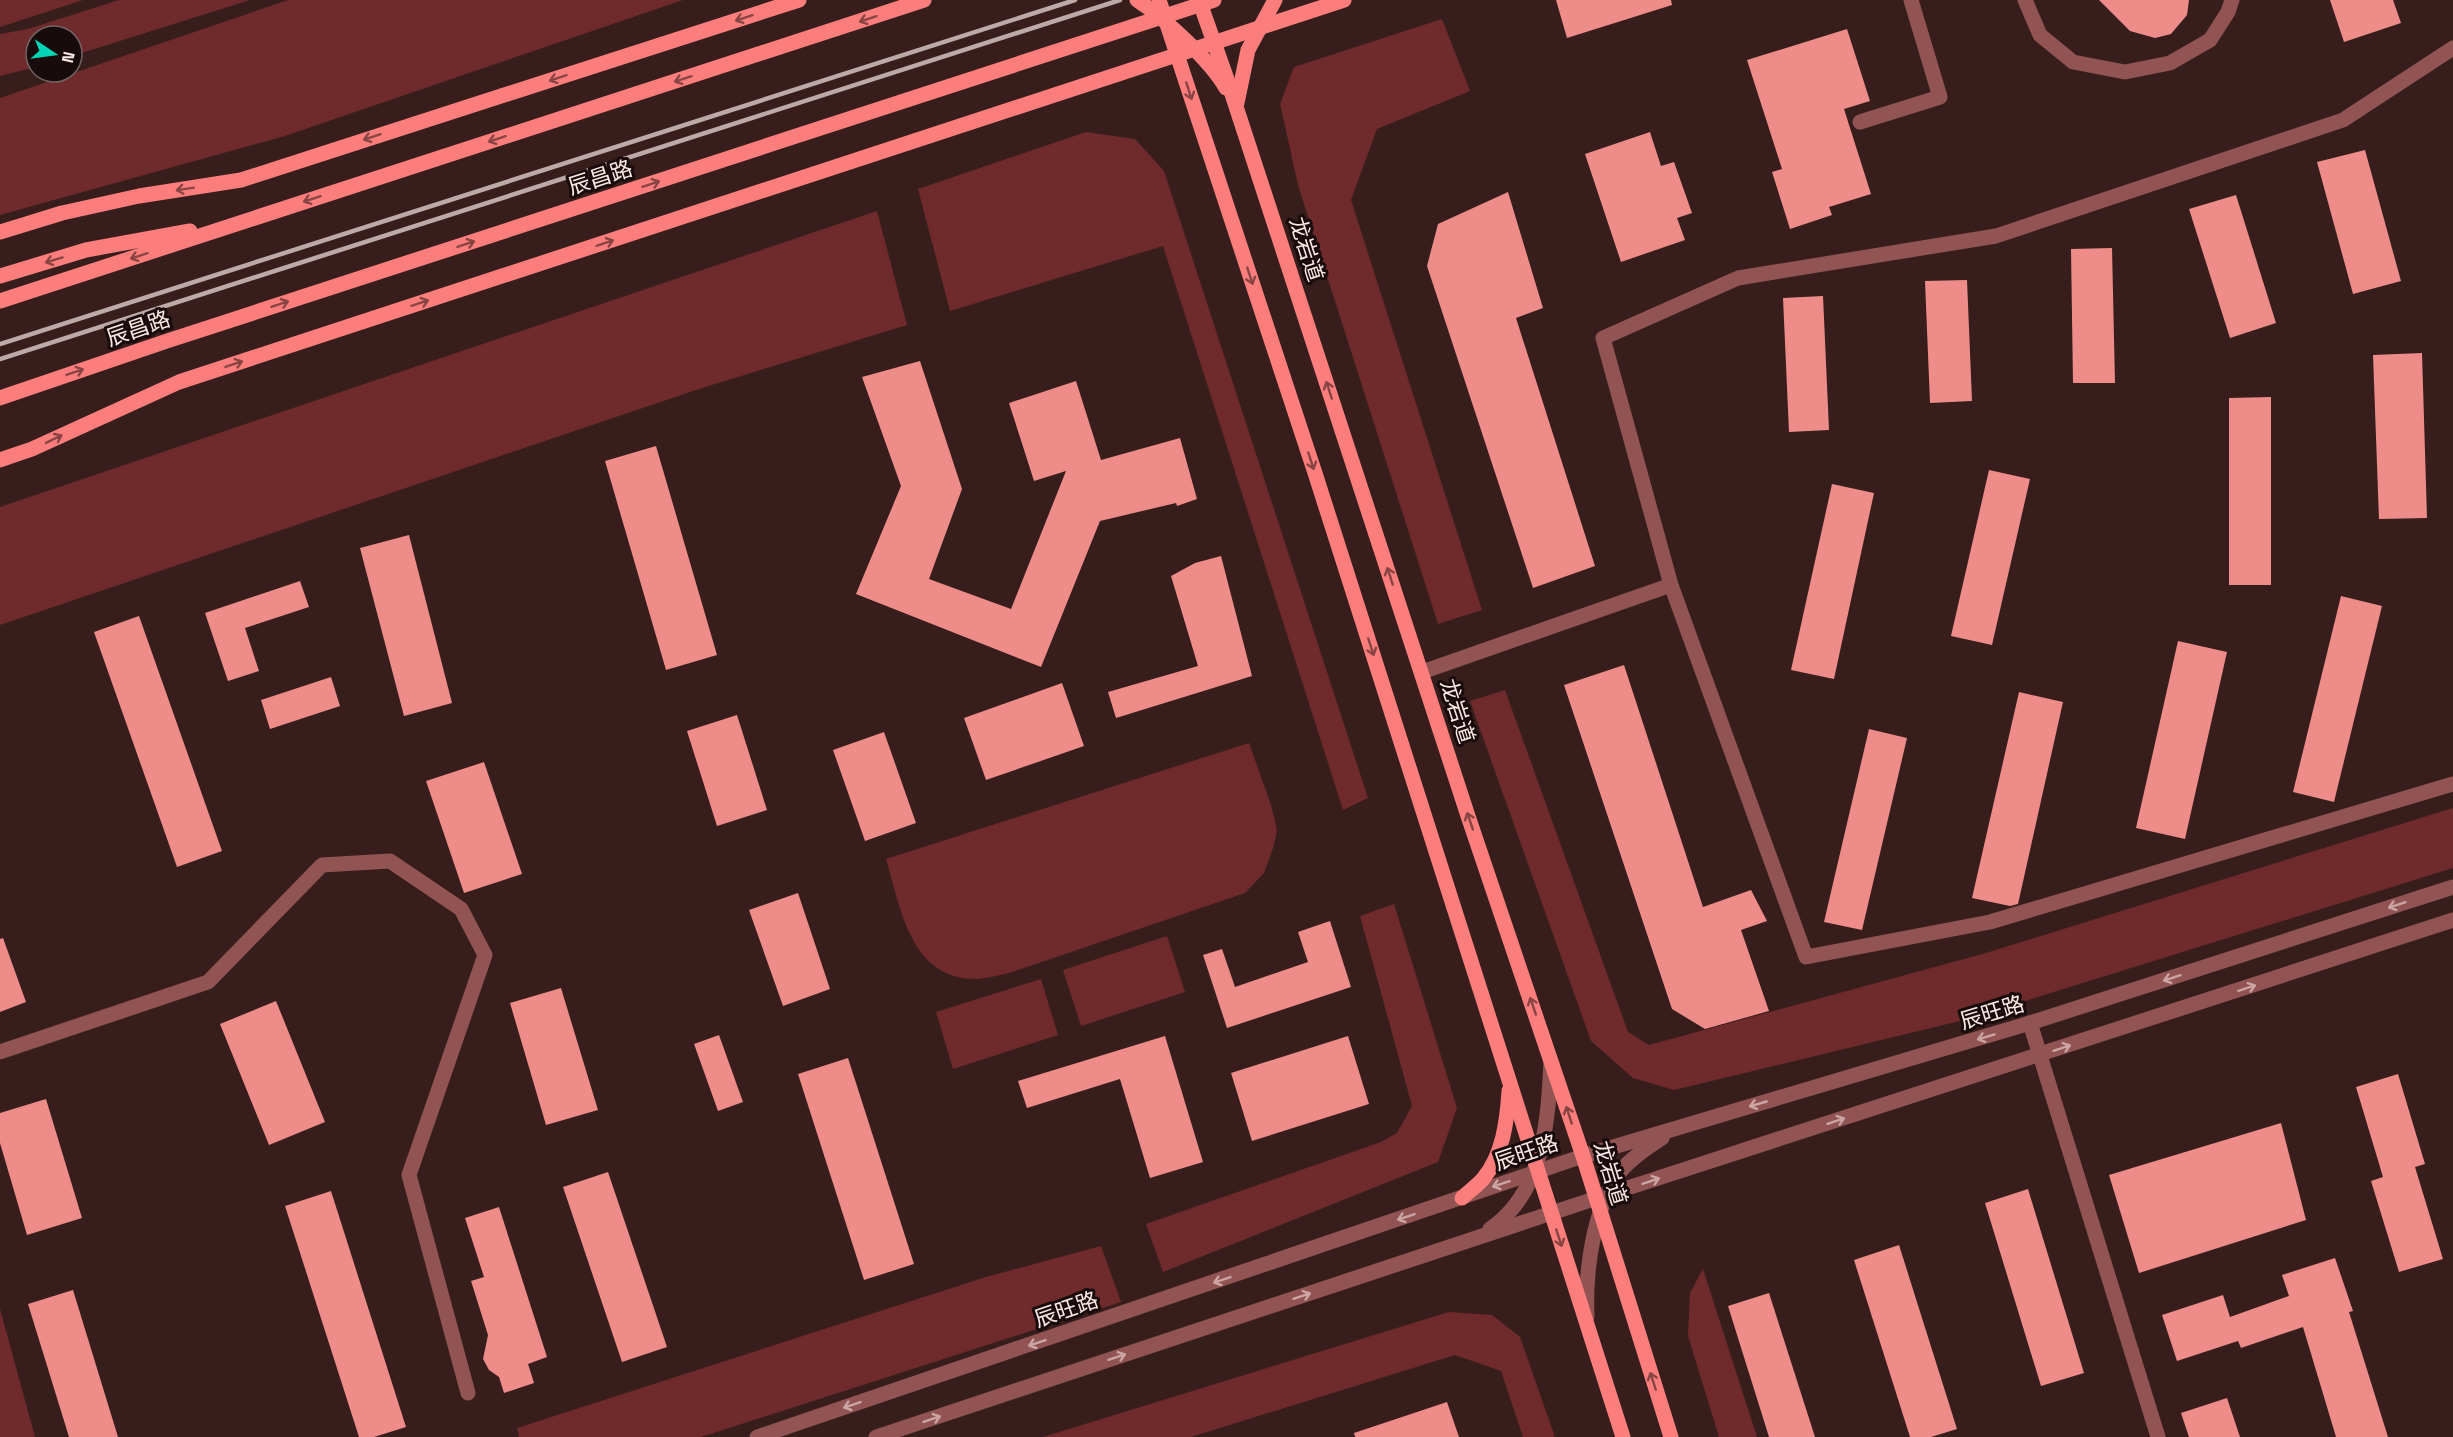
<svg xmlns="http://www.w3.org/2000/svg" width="2453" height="1437" font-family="'Space Grotesk','Noto Sans SC',sans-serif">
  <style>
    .green { fill: #6f2a2b }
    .building { fill: #ee8c89 }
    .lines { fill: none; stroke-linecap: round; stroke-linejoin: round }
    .minor { stroke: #915452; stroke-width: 15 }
    .major { stroke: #fb7e7c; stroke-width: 15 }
    .rail { stroke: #bda9a8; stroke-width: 4.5 }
    .oneway { stroke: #894544 }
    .oneway2 { stroke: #cba5a4 }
    .labels { text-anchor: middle; stroke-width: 6; stroke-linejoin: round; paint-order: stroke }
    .street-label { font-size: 22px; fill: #fae8e7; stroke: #170c0b }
  </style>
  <rect width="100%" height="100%" fill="#371e1d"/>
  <!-- green -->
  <g class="green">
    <path d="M0 0H83L0 27Z"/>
    <path d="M119 0H250L72 56V36H36V67L0 76V34L28 29Z"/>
    <path d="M288 0H683L285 136 0 215V98Z"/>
    <path d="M1442 19 1470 91 1377 129 1351 200 1482 610 1438 624 1298 185 1280 104 1294 67Z"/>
    <path d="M1086 132 1135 139 1164 171 1368 798 1343 810 1163 246 950 311 918 189Z"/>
    <path d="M877 211 907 325 702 388 0 625V507Z"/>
    <path d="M1505 690 1628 1032 1649 1045 1986 953 2453 808V868L1964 1020 1674 1090 1633 1078 1591 1041 1470 701Z"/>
    <path d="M1249 743 1271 805 1277 830 1273 848 1264 873 1245 893 1009 973C999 975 988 978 978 979 910 980 901 909 886 859Z"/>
    <path d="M1394 904 1457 1108 1438 1162 1163 1272 1146 1224 1381 1142 1397 1133 1412 1106 1360 916Z"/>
    <path d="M1167 936 1185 992 1081 1026 1063 970Z"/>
    <path d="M1041 979 1058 1035 953 1069 936 1012Z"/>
    <path d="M1101 1246 1121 1302 701 1437H519L517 1428 986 1277Z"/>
    <path d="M1703 1269 1757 1437H1719L1688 1336 1690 1293Z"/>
    <path d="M0 1309 35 1437H0Z"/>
    <path d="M1449 1312 1492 1315 1520 1337 1555 1437H1523L1501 1371 1455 1355 1191 1437H1043Z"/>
  </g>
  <!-- building -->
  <g class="building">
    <path d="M1556 0H1671L1672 5 1567 38Z"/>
    <path d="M2099 0H2189L2187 15 2171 34 2155 38 2130 31Z"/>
    <path d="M2330 0H2393L2401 23 2344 42Z"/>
    <path d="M1847 29 1870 101 1844 109 1871 194 1829 207 1832 215 1790 229 1772 172 1782 169 1747 60Z"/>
    <path d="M1650 132 1661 166 1674 162 1692 213 1677 218 1685 240 1621 262 1585 154Z"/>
    <path d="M2365 150 2401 281 2353 294 2317 162Z"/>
    <path d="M1508 192 1543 308 1516 318 1595 566 1533 588 1427 266 1438 224Z"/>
    <path d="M2236 195 2276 323 2230 338 2189 209Z"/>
    <path d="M2112 248 2115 383H2073L2071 249Z"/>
    <path d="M1967 280 1972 401 1930 403 1925 281Z"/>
    <path d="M1823 296 1829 430 1789 432 1783 298Z"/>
    <path d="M2422 353 2427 518 2379 519 2373 355Z"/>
    <path d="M920 361 962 489 929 579 1011 609 1066 471 1034 481 1009 403 1076 381 1101 460 1180 438 1197 499 1177 506 1176 503 1100 521 1041 667 856 594 901 486 862 377Z"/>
    <path d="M2271 397V585H2229V398Z"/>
    <path d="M656 446 717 655 666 670 605 461Z"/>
    <path d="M1989 470 2030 479 1992 645 1951 636Z"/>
    <path d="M1832 484 1874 493 1834 679 1791 670Z"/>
    <path d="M409 535 452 703 404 716 360 548Z"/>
    <path d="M1221 556 1252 676 1116 718 1108 692 1198 666 1171 576 1195 563Z"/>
    <path d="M300 581 309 607 245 628 259 671 228 681 205 613Z"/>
    <path d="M2341 596 2382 606 2334 802 2293 792Z"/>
    <path d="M139 616 222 851 177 867 94 632Z"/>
    <path d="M2178 641 2227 652 2185 839 2136 828Z"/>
    <path d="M1624 665 1703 907 1751 890 1767 921 1741 930 1769 1011 1705 1029 1672 1009 1564 685Z"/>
    <path d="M331 677 340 706 270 729 261 700Z"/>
    <path d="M1062 683 1084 746 986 780 964 718Z"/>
    <path d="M2019 692 2063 702 2018 904 2010 906 1972 898Z"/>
    <path d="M737 715 767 810 717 826 687 731Z"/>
    <path d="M1869 729 1907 738 1862 930 1824 922Z"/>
    <path d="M884 732 916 823 865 841 833 750Z"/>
    <path d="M484 762 522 874 464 893 426 781Z"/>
    <path d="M798 893 830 989 783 1006 749 910Z"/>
    <path d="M1330 921 1351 987 1227 1028 1203 955 1222 949 1235 987 1308 962 1298 932Z"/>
    <path d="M3 938 26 1002 0 1012V939Z"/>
    <path d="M561 988 598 1110 546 1125 510 1003Z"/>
    <path d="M276 1001 325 1122 269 1145 220 1024Z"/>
    <path d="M719 1035 743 1102 718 1111 694 1044Z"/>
    <path d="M1165 1036 1203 1162 1150 1178 1120 1079 1027 1108 1018 1081Z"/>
    <path d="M1348 1036 1369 1104 1252 1141 1231 1073Z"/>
    <path d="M848 1058 914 1264 864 1280 798 1074Z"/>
    <path d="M2398 1074 2425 1164 2415 1167 2443 1259 2399 1272 2371 1181 2383 1177 2356 1087Z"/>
    <path d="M46 1099 82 1218 27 1235 0 1143V1113Z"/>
    <path d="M2281 1123 2306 1220 2139 1273 2109 1175Z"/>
    <path d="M608 1172 667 1347 622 1362 563 1187Z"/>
    <path d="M2028 1189 2084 1373 2041 1386 1985 1203Z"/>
    <path d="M331 1191 406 1427 374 1437H359L285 1206Z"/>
    <path d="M499 1207 547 1357 528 1364 534 1383 504 1393 499 1377 489 1370 483 1359 488 1335 471 1281 484 1277 465 1218Z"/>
    <path d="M1899 1245 1957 1429 1931 1437H1910L1854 1260Z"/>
    <path d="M2335 1258 2353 1311 2349 1312 2388 1437H2336L2303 1327 2241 1348 2238 1341 2177 1361 2162 1315 2223 1295 2230 1317 2289 1296 2282 1275Z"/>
    <path d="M73 1290 118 1437H69L28 1304Z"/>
    <path d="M1769 1293 1815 1437H1769L1728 1306Z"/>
    <path d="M2227 1398 2240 1437H2189L2181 1413Z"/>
    <path d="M1447 1402 1459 1437H1355L1354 1433Z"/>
  </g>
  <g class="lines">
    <!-- minor -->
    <g class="minor">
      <path d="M2025 0 2040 35 2073 62 2125 72 2170 63 2210 40 2228 12 2232 0"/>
      <path d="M2453 48 2343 120 1996 236 1738 278 1603 338 1671 585 1806 957 1990 922 2453 784"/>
      <path d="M1860 122 1940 97 1911 0"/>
      <path d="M1422 672 1671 585"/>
      <path d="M2030 1023 2158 1437"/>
      <path d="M0 1052 208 982 322 865 390 861 461 909 485 955 409 1175 468 1393"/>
      <path d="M1490 1229C1544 1192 1548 1122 1551 1061"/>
      <path d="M1587 1316C1585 1272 1593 1210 1619 1173 1630 1159 1647 1148 1662 1138"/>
      <path d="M757 1437 1583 1156 2030 1023 2453 887"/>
      <path d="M876 1437 1606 1195 2453 920"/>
    </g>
    <!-- major -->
    <g class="major">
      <path d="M1137 0C1163 17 1211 61 1226 88"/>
      <path d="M1159 0 1315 473 1623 1437"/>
      <path d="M1199 0 1228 82 1468 816 1583 1156 1671 1437"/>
      <path d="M1237 103 1248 50 1275 0"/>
      <path d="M0 232 62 213 139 196 241 180 799 0"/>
      <path d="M0 276 86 250 190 231"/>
      <path d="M0 301 924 0"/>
      <path d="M0 398 167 341 1214 0"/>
      <path d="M0 460 32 449 179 382 1344 0"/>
      <path d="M1462 1198C1468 1192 1477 1186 1483 1179 1503 1155 1507 1121 1509 1091"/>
    </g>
    <!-- rail -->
    <g class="rail">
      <path d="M0 344 1075 0"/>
      <path d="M0 359 1120 0"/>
    </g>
  </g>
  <!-- one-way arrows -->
  <defs><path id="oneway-shaft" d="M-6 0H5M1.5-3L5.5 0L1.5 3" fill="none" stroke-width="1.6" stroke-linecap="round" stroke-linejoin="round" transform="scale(1.5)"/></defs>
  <g class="oneway">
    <use href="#oneway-shaft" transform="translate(744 18) rotate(162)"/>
    <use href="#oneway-shaft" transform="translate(868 19) rotate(162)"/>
    <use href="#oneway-shaft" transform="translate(558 78) rotate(162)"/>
    <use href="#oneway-shaft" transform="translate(683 79) rotate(162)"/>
    <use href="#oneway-shaft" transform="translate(1189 91) rotate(72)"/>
    <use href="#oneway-shaft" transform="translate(372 137) rotate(162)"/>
    <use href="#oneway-shaft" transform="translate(497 139) rotate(162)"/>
    <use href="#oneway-shaft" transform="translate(651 184) rotate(-18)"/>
    <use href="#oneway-shaft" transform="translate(185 189) rotate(171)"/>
    <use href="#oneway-shaft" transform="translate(312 199) rotate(162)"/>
    <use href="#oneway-shaft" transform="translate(605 243) rotate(-18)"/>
    <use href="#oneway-shaft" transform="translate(466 244) rotate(-18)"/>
    <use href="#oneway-shaft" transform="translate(139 256) rotate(162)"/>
    <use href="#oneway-shaft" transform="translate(54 260) rotate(163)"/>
    <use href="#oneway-shaft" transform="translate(1250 276) rotate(72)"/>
    <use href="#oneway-shaft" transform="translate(420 303) rotate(-18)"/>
    <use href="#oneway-shaft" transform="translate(280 304) rotate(-18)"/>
    <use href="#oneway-shaft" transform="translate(234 364) rotate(-18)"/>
    <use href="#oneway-shaft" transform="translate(75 372) rotate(-19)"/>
    <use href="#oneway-shaft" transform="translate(1329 390) rotate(-108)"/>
    <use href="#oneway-shaft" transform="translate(54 439) rotate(-26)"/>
    <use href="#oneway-shaft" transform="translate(1311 461) rotate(72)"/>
    <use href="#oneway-shaft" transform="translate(1390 576) rotate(-108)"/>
    <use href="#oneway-shaft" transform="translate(1371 647) rotate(72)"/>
    <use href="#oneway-shaft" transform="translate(1470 821) rotate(-109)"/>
    <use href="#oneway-shaft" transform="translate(1533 1006) rotate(-109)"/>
    <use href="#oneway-shaft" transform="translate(1569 1115) rotate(-108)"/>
    <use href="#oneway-shaft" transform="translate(1559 1238) rotate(72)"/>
    <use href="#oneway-shaft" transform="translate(1653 1381) rotate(-108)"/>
  </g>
  <g class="oneway2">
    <use href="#oneway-shaft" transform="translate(2397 905) rotate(162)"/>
    <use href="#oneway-shaft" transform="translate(2172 978) rotate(162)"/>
    <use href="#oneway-shaft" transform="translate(2247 988) rotate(-18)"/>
    <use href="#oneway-shaft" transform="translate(1986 1037) rotate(163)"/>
    <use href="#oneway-shaft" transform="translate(2062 1048) rotate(-18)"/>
    <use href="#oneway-shaft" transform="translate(1758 1104) rotate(164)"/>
    <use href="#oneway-shaft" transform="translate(1836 1121) rotate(-18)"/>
    <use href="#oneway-shaft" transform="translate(1651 1181) rotate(-18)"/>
    <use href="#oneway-shaft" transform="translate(1501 1184) rotate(161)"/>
    <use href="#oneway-shaft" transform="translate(1406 1217) rotate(161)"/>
    <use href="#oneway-shaft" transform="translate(1222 1280) rotate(161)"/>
    <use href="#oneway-shaft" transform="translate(1302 1296) rotate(-18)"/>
    <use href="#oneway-shaft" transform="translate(1037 1343) rotate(161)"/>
    <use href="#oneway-shaft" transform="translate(1117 1357) rotate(-18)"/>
    <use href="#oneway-shaft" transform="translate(852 1405) rotate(161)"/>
    <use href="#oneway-shaft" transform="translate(932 1419) rotate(-18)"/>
  </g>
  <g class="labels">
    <!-- street labels -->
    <g class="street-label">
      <text transform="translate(600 177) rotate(-18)" y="8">辰昌路</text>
      <text transform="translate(1307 249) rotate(72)" y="8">龙岩道</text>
      <text transform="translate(138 328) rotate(-19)" y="8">辰昌路</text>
      <text transform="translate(1458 711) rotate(72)" y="8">龙岩道</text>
      <text transform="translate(1992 1012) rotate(-17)" y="8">辰旺路</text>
      <text transform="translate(1526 1152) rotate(-19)" y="8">辰旺路</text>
      <text transform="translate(1611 1173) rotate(73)" y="8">龙岩道</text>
      <text transform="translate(1066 1309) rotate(-19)" y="8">辰旺路</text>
    </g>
  </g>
  <!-- north arrow -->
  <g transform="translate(54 54) rotate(103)"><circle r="28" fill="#170c0b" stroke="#726463" stroke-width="1.5"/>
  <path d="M0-4.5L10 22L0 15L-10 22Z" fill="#04d5b6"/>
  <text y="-9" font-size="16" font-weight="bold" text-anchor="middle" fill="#fae8e7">N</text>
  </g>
</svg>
